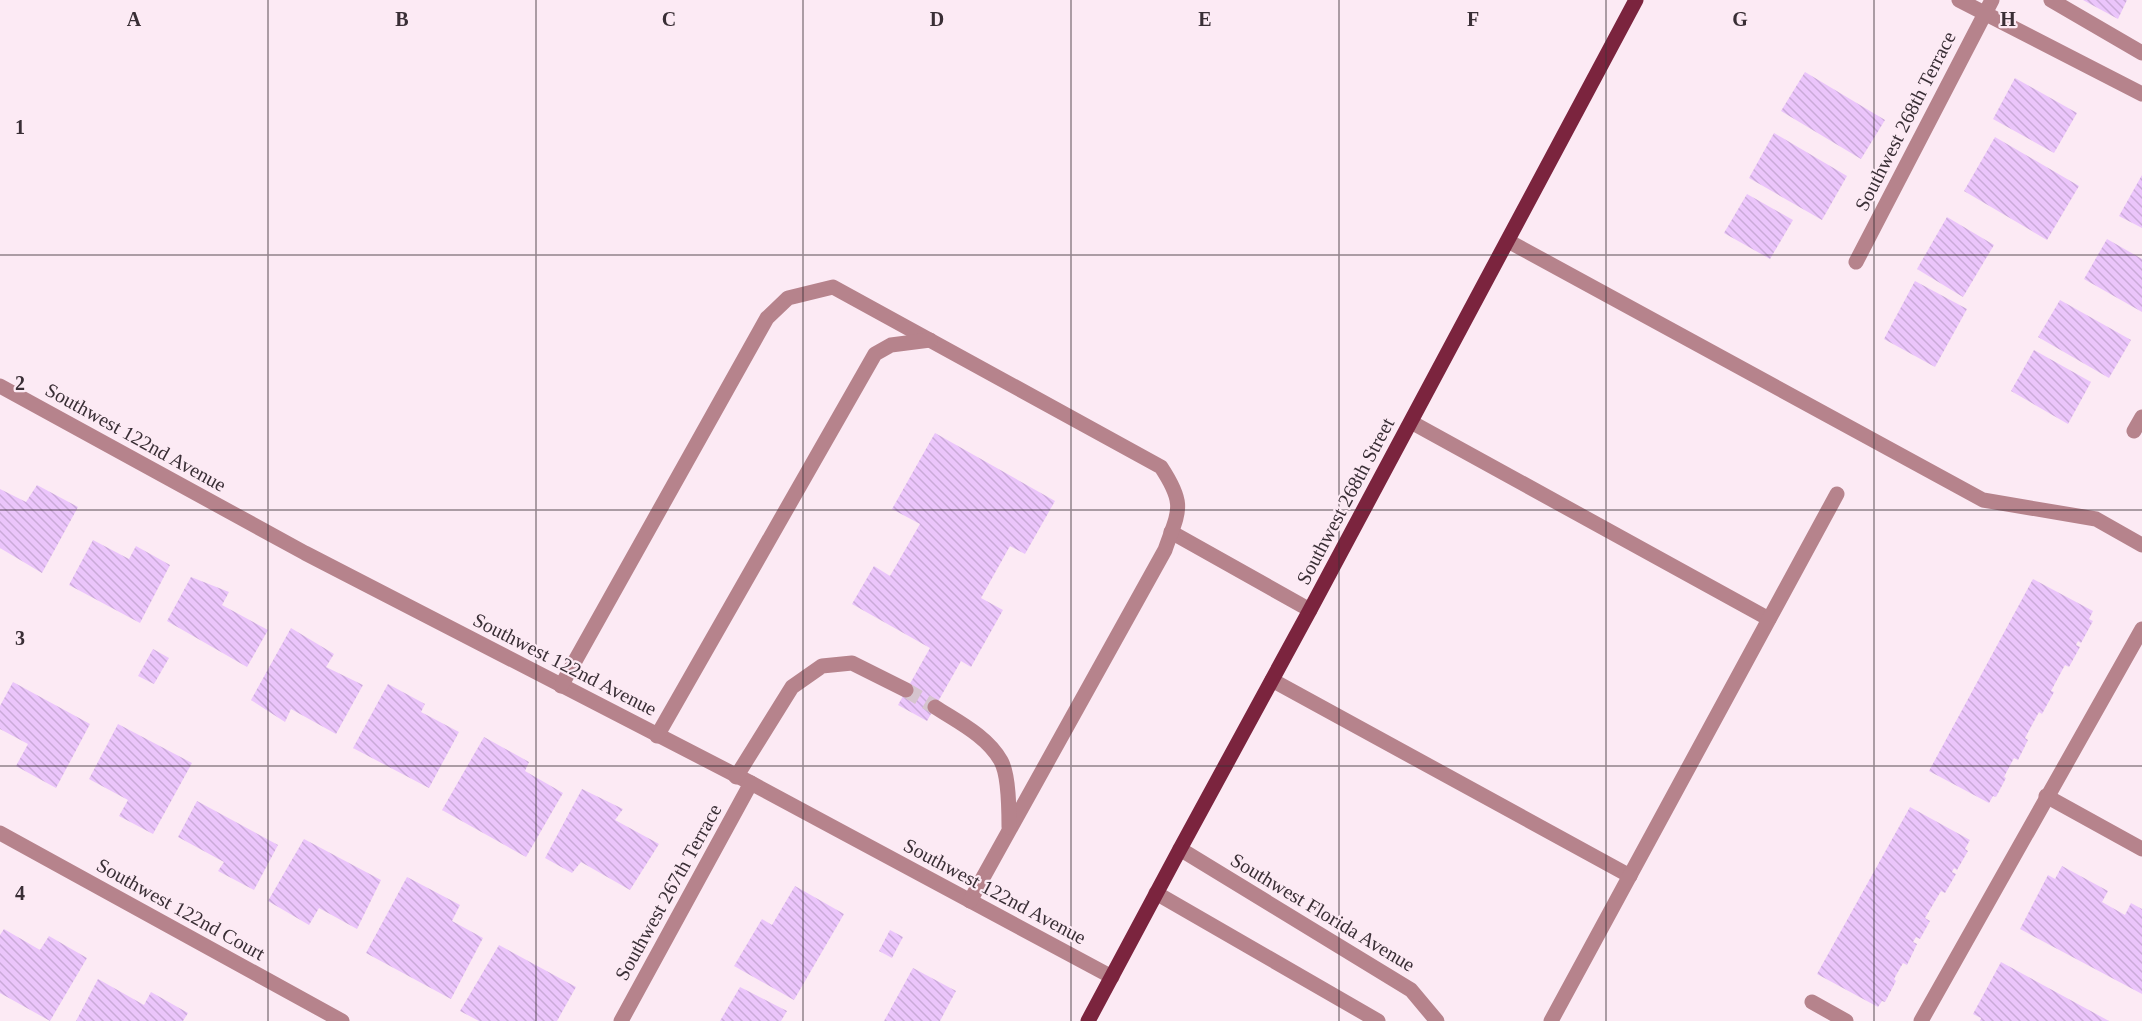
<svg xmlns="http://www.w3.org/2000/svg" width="2142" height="1021" font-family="Georgia,serif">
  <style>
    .building { fill: url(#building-back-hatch) }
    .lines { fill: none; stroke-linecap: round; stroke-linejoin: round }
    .minor-tunnel { stroke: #d5c4ce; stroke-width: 15; stroke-dasharray: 15 8; stroke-linecap: butt }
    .minor { stroke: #b6838c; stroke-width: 15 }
    .major { stroke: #7b243e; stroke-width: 15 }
    .grid { fill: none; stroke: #392e35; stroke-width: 1.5; stroke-opacity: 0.55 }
    .labels { text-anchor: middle; stroke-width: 4.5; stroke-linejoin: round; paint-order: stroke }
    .street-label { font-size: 20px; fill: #392e35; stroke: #fceaf4 }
    .grid-label { font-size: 20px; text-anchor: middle; font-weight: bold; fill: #392e35; stroke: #fceaf4; stroke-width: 4.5; stroke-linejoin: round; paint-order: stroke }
  </style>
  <defs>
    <pattern id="building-back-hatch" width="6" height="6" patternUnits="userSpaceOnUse" patternTransform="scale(1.5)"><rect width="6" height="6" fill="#ebc5fb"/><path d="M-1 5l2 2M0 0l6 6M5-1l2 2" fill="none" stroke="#caaad8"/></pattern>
  </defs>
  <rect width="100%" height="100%" fill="#fceaf4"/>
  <!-- building -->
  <g class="building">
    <path d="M2083 0H2127L2118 19Z"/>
    <path d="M1805 72 1885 120 1861 159 1781 111Z"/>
    <path d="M2015 78 2077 113 2054 153 1993 119Z"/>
    <path d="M1774 133 1847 176 1822 220 1749 178Z"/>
    <path d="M1995 137 2079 186 2047 240 1964 191Z"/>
    <path d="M2142 175V228L2119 216Z"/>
    <path d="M1747 194 1793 220 1770 259 1724 233Z"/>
    <path d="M1947 217 1994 245 1963 297 1917 269Z"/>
    <path d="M2107 239 2142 259V312L2084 279Z"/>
    <path d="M1915 281 1967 309 1935 367 1884 339Z"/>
    <path d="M2060 300 2131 340 2109 378 2038 337Z"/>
    <path d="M2034 350 2091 382 2068 424 2011 391Z"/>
    <path d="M935 433 1055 501 1025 554 1010 546 981 598 1003 610 971 667 961 661 927 721 898 705 930 648 852 604 874 566 890 576 920 524 892 509Z"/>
    <path d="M37 485 78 507 42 573 0 548V489L26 502Z"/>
    <path d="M93 540 129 559 136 546 170 565 140 623 69 585Z"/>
    <path d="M191 577 229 592 222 605 268 630 247 667 167 621Z"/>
    <path d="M2033 579 2093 611 2089 619 2093 621 2081 643 2078 641 2076 645 2080 647 2069 667 2065 665 2051 691 2054 692 2042 714 2039 712 2025 738 2028 740 2018 760 2014 758 2004 777 2006 778 1996 797 1993 796 1989 803 1929 771Z"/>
    <path d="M291 628 334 654 326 667 363 685 336 734 291 709 285 722 251 700Z"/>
    <path d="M153 649 169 658 154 684 138 676Z"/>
    <path d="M13 682 90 724 56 788 16 766 28 744 0 729V706Z"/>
    <path d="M388 684 425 704 421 712 459 732 429 788 353 748Z"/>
    <path d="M118 724 192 763 153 834 119 816 128 800 89 779Z"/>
    <path d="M484 737 529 762 525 771 563 793 526 857 442 810Z"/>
    <path d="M582 789 623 809 615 820 659 844 630 890 581 862 572 873 545 858Z"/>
    <path d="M197 801 278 845 254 890 218 871 224 862 178 837Z"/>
    <path d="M1910 807 1970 840 1965 849 1968 851 1957 870 1954 868 1952 872 1956 874 1945 893 1941 891 1925 918 1930 921 1920 939 1916 937 1913 942 1917 944 1907 965 1903 963 1894 979 1896 981 1885 1002 1882 1001 1878 1007 1817 974Z"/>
    <path d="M304 839 381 880 357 929 319 908 309 925 268 901Z"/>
    <path d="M2062 866 2108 891 2102 902 2125 915 2131 903 2142 909V994L2020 929 2048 875 2055 879Z"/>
    <path d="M407 877 460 905 452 921 483 938 451 999 366 953Z"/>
    <path d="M795 886 844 914 794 1000 734 966 762 919 772 925Z"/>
    <path d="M4 929 40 950 49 936 87 958 50 1021 0 993V935Z"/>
    <path d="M890 930 903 937 892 958 879 951Z"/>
    <path d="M499 945 576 987 557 1021H479L460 1011Z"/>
    <path d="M2001 962 2109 1021H1980L1981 1018 1973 1014Z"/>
    <path d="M913 968 956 991 940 1021H884Z"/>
    <path d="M98 979 144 1005 151 992 188 1013 183 1021H76Z"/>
    <path d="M740 987 787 1011 781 1021H720Z"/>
  </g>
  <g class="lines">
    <!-- minor-tunnel -->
    <path class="minor-tunnel" d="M906 690 935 707"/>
    <!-- minor -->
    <g class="minor">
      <path d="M1959 0 2142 94"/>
      <path d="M2051 0 2142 53"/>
      <path d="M1508 241 1983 500 2096 519 2142 545"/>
      <path d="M1856 262 1992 0"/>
      <path d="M0 386 305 553 751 783 1112 977"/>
      <path d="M1411 422 1769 619"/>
      <path d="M2134 431 2142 417"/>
      <path d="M1171 532 1310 610"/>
      <path d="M1272 680 1630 876"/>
      <path d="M561 686 767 318 788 298 833 287 1161 467C1186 505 1179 510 1165 550L970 901"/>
      <path d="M935 707C958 722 987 736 1001 761 1009 775 1009 810 1009 827"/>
      <path d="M657 736 875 354 891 345 930 340"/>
      <path d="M736 777 792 687 822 666 852 663 906 690"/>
      <path d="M2046 796 2142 849"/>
      <path d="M0 833 342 1021"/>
      <path d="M1180 849 1411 990 1437 1021"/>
      <path d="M1156 893 1378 1021"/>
      <path d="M1812 1002 1846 1021"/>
      <path d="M621 1021 751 783"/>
      <path d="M1551 1021 1837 494"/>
      <path d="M1921 1021 2142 629"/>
    </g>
    <!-- major -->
    <path class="major" d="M1088 1021 1180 849 1310 610 1636 0"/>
  </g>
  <!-- grid -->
  <path class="grid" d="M268 0V1021M536 0V1021M803 0V1021M1071 0V1021M1339 0V1021M1606 0V1021M1874 0V1021M0 255H2142M0 510H2142M0 766H2142"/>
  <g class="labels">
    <!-- street labels -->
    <g class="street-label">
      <text transform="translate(1905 121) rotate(-63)" y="7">Southwest 268th Terrace</text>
      <text transform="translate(136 437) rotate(29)" y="7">Southwest 122nd Avenue</text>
      <text transform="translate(1345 501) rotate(-62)" y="7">Southwest 268th Street</text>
      <text transform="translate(565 664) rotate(27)" y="7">Southwest 122nd Avenue</text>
      <text transform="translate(995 891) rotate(28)" y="7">Southwest 122nd Avenue</text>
      <text transform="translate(668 892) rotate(-61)" y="7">Southwest 267th Terrace</text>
      <text transform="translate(181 909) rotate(29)" y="7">Southwest 122nd Court</text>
      <text transform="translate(1323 912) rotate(31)" y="7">Southwest Florida Avenue</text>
    </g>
  </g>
  <g class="grid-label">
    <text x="134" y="26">A</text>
    <text x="402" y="26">B</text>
    <text x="669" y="26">C</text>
    <text x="937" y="26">D</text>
    <text x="1205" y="26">E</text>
    <text x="1473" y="26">F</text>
    <text x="1740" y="26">G</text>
    <text x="2008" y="26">H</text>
    <text x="20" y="134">1</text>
    <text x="20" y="390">2</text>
    <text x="20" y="645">3</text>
    <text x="20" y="900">4</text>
  </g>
</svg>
